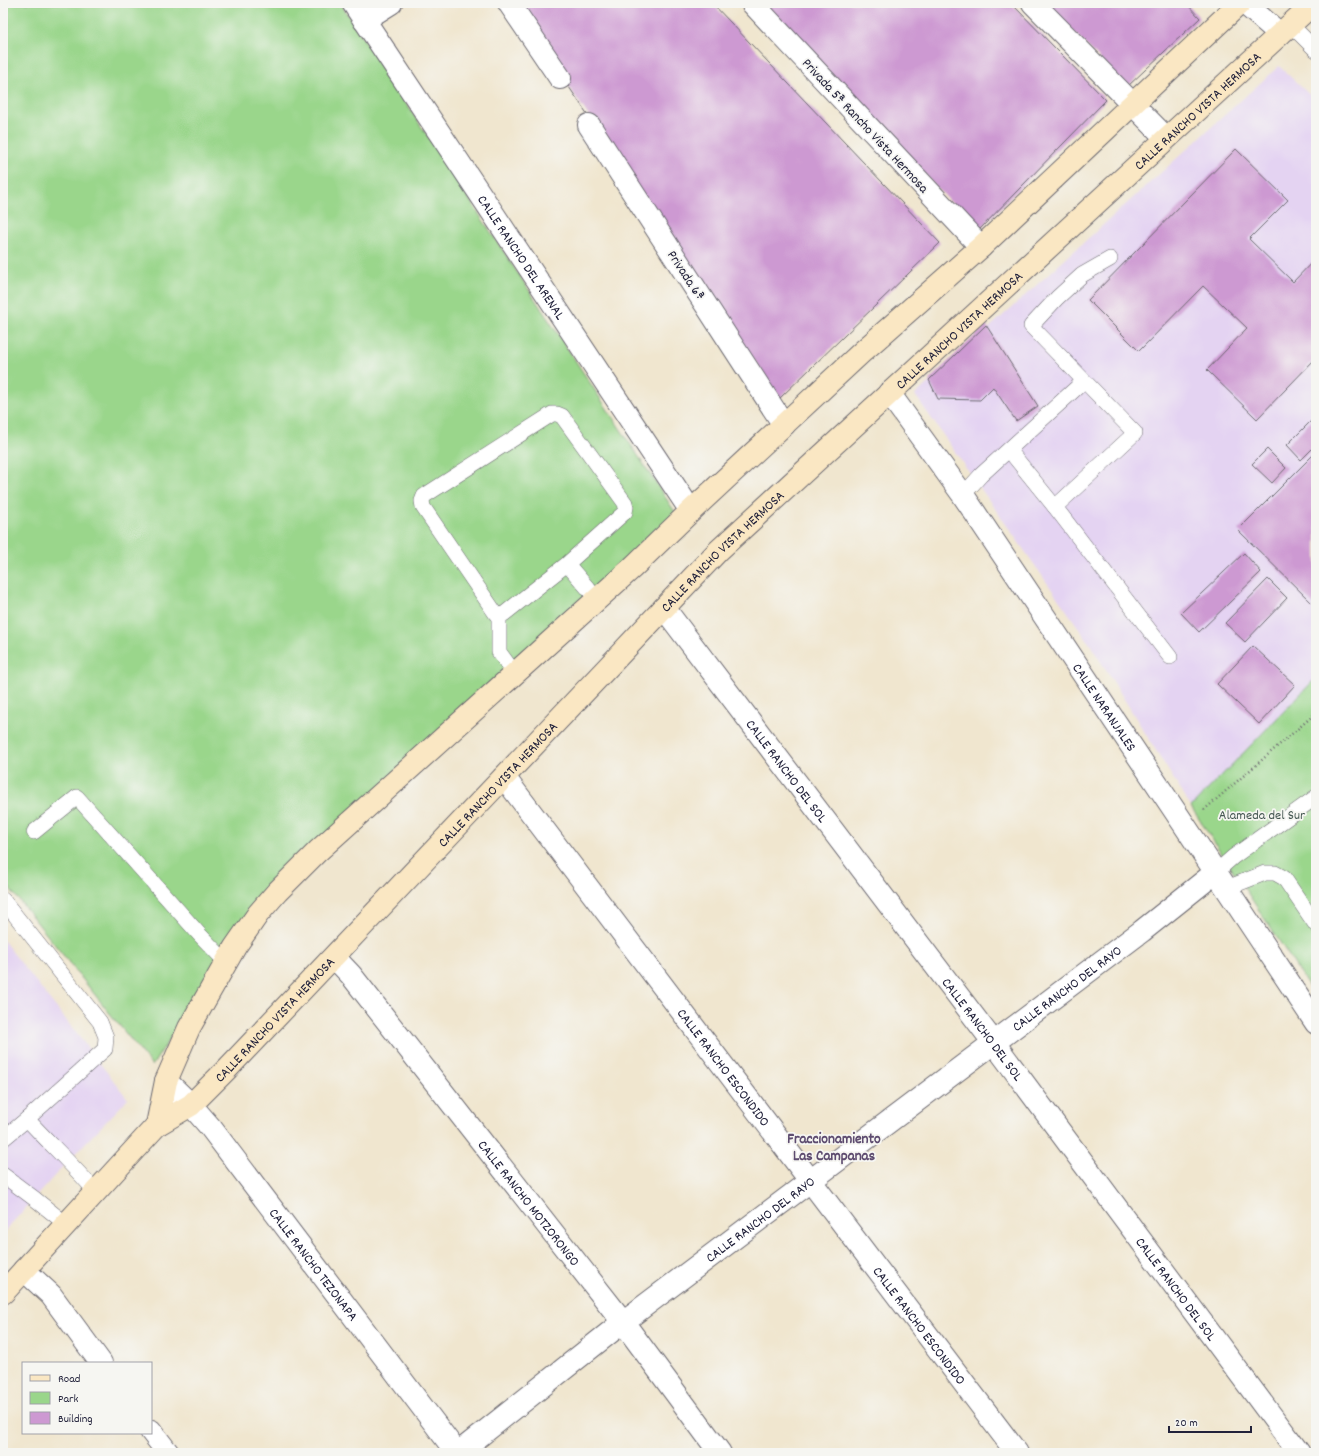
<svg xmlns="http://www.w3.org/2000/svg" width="1319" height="1456" font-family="Dekko,sans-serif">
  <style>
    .built { fill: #e4d3f2 }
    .green { fill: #9ad68b; stroke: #5e7c63 }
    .building { fill: #cd99d2 }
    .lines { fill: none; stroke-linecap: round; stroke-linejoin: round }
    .lane-casing { stroke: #6a676f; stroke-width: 16 }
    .street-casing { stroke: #6a676f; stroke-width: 24 }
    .secondary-casing { stroke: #6a676f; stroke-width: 24 }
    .path { stroke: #6a676f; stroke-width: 2.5; stroke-dasharray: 1 3; stroke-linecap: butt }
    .lane { stroke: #fff; stroke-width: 15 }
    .street { stroke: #fff; stroke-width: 22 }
    .secondary { stroke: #fae7c3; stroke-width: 22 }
    .labels { text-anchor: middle; stroke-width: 3.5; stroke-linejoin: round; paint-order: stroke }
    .street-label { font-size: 14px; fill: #22223b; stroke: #f6f6f2 }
    .park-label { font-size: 14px; fill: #465853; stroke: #f6f6f2 }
    .neighbourhood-label { font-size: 15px; font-weight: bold; fill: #5e4c70; stroke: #f6f6f2 }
  </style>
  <rect width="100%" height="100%" fill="#f6f6f2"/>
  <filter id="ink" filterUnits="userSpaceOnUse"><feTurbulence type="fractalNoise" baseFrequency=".025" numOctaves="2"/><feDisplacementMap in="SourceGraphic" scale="8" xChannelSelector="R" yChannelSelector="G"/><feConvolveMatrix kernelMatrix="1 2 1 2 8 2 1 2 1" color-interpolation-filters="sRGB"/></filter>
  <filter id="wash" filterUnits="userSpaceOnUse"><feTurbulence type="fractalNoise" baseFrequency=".012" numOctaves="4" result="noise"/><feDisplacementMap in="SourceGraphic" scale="16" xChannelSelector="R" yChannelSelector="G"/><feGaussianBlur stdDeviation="0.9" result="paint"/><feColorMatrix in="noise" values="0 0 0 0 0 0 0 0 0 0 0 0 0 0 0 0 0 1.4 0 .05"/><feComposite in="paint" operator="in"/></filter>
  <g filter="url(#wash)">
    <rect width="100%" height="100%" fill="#f0e6cf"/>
    <!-- built -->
    <g class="built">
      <path d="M1279 66 1316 101V678L1191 807 1088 641 915 395Z"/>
      <path d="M3 940 128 1099 66 1163 3 1233Z"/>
    </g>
    <!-- green -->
    <g class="green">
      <path d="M3 3H340L677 515 260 897 152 1066 3 880Z"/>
      <path d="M1316 678V997L1191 807Z"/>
    </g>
    <g id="blocks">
      <!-- building -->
      <g class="building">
        <path d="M512 3H712L940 243 780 398Z"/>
        <path d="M763 3H1011L1106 100 978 231Z"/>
        <path d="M1045 3H1186L1200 18 1127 87Z"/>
        <path d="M1236 149 1288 200 1249 239 1293 282 1316 258V358L1257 419 1207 370 1247 328 1203 286 1139 351 1088 300Z"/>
        <path d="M986 325 1038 406 1016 421 993 387 980 400 938 399 929 380Z"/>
        <path d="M1314 418 1316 420V445L1301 460 1287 445Z"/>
        <path d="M1267 449 1286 468 1272 483 1252 464Z"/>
        <path d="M1316 452V607L1238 530Z"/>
        <path d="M1244 553 1261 572 1199 632 1181 613Z"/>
        <path d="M1268 579 1287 598 1245 642 1225 623Z"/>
        <path d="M1253 646 1295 685 1259 724 1217 684Z"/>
      </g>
    </g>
  </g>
  <g filter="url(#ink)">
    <use href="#blocks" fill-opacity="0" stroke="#6a676f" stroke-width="1"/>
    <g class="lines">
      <!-- lane casing -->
      <g class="lane-casing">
        <g id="lane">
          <path d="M1291 25 1316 50"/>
          <path d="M1009 450 1055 507 1170 657"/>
          <path d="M963 495 981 475 1084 381"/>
          <path d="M1055 507 1135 433 1031 326 1057 298 1082 275 1110 259"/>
          <path d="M567 564 504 614 499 615 496 614 423 507 422 501 424 496 552 414H557L562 416 625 503 626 507 625 512 567 564 597 599"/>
          <path d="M499 615V652L515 674"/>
          <path d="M34 832 77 797 199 934 226 962"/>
          <path d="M1216 872 1233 857 1316 797"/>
          <path d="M1227 888 1265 873H1275L1284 878 1316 925"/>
          <path d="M3 900 100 1022 106 1037 105 1049 27 1119 3 1139"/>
          <path d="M27 1119C50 1144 74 1166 96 1192"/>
          <path d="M3 1175 35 1199 66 1224"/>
        </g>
      </g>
      <!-- street casing -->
      <g class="street-casing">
        <g id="street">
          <path id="s1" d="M353 3 691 511"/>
          <path d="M509 3 560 78"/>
          <path d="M752 3 981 247"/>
          <path d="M1033 3 1166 138"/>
          <path d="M1244 3 1280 34"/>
          <path d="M364 20 391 3"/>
          <path d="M589 125 784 425"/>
          <path id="s2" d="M889 393 963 495 1185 826 1316 1023"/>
          <path id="s3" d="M664 608 994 1043 1299 1453"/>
          <path id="s4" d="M504 777 1017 1453"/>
          <path id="s5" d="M334 957 351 975 623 1322 720 1453"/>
          <path id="s6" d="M166 1081 191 1105 211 1128 457 1453"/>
          <path d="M24 1270 51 1295 101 1363"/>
          <path d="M151 1431 168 1453"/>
          <path id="s7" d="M458 1453 623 1322 1142 931 1216 872"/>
        </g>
      </g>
      <!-- secondary casing -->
      <g class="secondary-casing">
        <g id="secondary">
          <path d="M157 1125 166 1081 189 1028 235 947 258 914 277 892 318 851 632 568 691 511 862 352 981 247 1240 3"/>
          <path id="s8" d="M3 1293 157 1125 191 1105 227 1069 718 551 1314 3"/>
        </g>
      </g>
      <!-- path -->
      <path class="path" d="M1204 810 1316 713"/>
      <!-- lane -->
      <use href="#lane" class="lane"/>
      <!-- street -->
      <use href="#street" class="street"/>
      <!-- secondary -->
      <use href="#secondary" class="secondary"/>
    </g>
  </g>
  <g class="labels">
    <!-- street labels -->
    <g class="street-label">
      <text dy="5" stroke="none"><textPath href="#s8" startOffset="1683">CALLE RANCHO VISTA HERMOSA</textPath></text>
      <text transform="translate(866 125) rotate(47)" y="5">Privada 5ª Rancho Vista Hermosa</text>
      <text dy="5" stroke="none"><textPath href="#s1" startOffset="305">CALLE RANCHO DEL ARENAL</textPath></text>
      <text transform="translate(687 275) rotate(57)" y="5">Privada 6ª</text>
      <text dy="5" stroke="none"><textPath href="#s8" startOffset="1359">CALLE RANCHO VISTA HERMOSA</textPath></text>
      <text dy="5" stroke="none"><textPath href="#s8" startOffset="1035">CALLE RANCHO VISTA HERMOSA</textPath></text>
      <text dy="5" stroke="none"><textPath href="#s2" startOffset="381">CALLE NARANJALES</textPath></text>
      <text dy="5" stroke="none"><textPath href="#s3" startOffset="204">CALLE RANCHO DEL SOL</textPath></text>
      <text dy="5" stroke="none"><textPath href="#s8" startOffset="711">CALLE RANCHO VISTA HERMOSA</textPath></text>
      <text dy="5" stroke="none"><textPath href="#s7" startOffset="766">CALLE RANCHO DEL RAYO</textPath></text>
      <text dy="5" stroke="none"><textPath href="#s8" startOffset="387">CALLE RANCHO VISTA HERMOSA</textPath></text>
      <text dy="5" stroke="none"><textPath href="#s3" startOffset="528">CALLE RANCHO DEL SOL</textPath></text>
      <text dy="5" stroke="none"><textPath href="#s4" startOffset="364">CALLE RANCHO ESCONDIDO</textPath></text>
      <text dy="5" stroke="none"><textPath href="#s5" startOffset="314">CALLE RANCHO MOTZORONGO</textPath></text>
      <text dy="5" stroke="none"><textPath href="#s7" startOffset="382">CALLE RANCHO DEL RAYO</textPath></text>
      <text dy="5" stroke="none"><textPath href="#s6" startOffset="236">CALLE RANCHO TEZONAPA</textPath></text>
      <text dy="5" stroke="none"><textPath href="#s3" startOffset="852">CALLE RANCHO DEL SOL</textPath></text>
      <text dy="5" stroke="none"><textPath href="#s4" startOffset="688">CALLE RANCHO ESCONDIDO</textPath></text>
    </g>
    <!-- park labels -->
    <g class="park-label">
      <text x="1262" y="819">Alameda del Sur</text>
    </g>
    <!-- neighbourhood labels -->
    <g class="neighbourhood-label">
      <text x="834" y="1143">Fraccionamiento<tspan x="834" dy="17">Las Campanas</tspan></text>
    </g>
  </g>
  <!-- margin -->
  <rect width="1319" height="1456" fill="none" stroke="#f6f6f2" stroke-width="16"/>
  <!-- legend -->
  <rect x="22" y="1362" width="130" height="72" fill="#f6f6f2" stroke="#a1a1a9"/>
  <rect x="30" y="1375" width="20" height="6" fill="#fae7c3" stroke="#a1a1a9"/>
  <text x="58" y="1382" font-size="12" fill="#22223b">Road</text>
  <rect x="30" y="1392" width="20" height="12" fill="#9ad68b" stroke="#a1a1a9"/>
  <text x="58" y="1402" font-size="12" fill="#22223b">Park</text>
  <rect x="30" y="1412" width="20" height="12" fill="#cd99d2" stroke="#a1a1a9"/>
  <text x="58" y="1422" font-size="12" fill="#22223b">Building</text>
  <!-- scale -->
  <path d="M1169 1426v6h82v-6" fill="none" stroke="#22223b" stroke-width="2"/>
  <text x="1175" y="1426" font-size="12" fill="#22223b" stroke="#f6f6f2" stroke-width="3" paint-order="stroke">20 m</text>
</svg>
